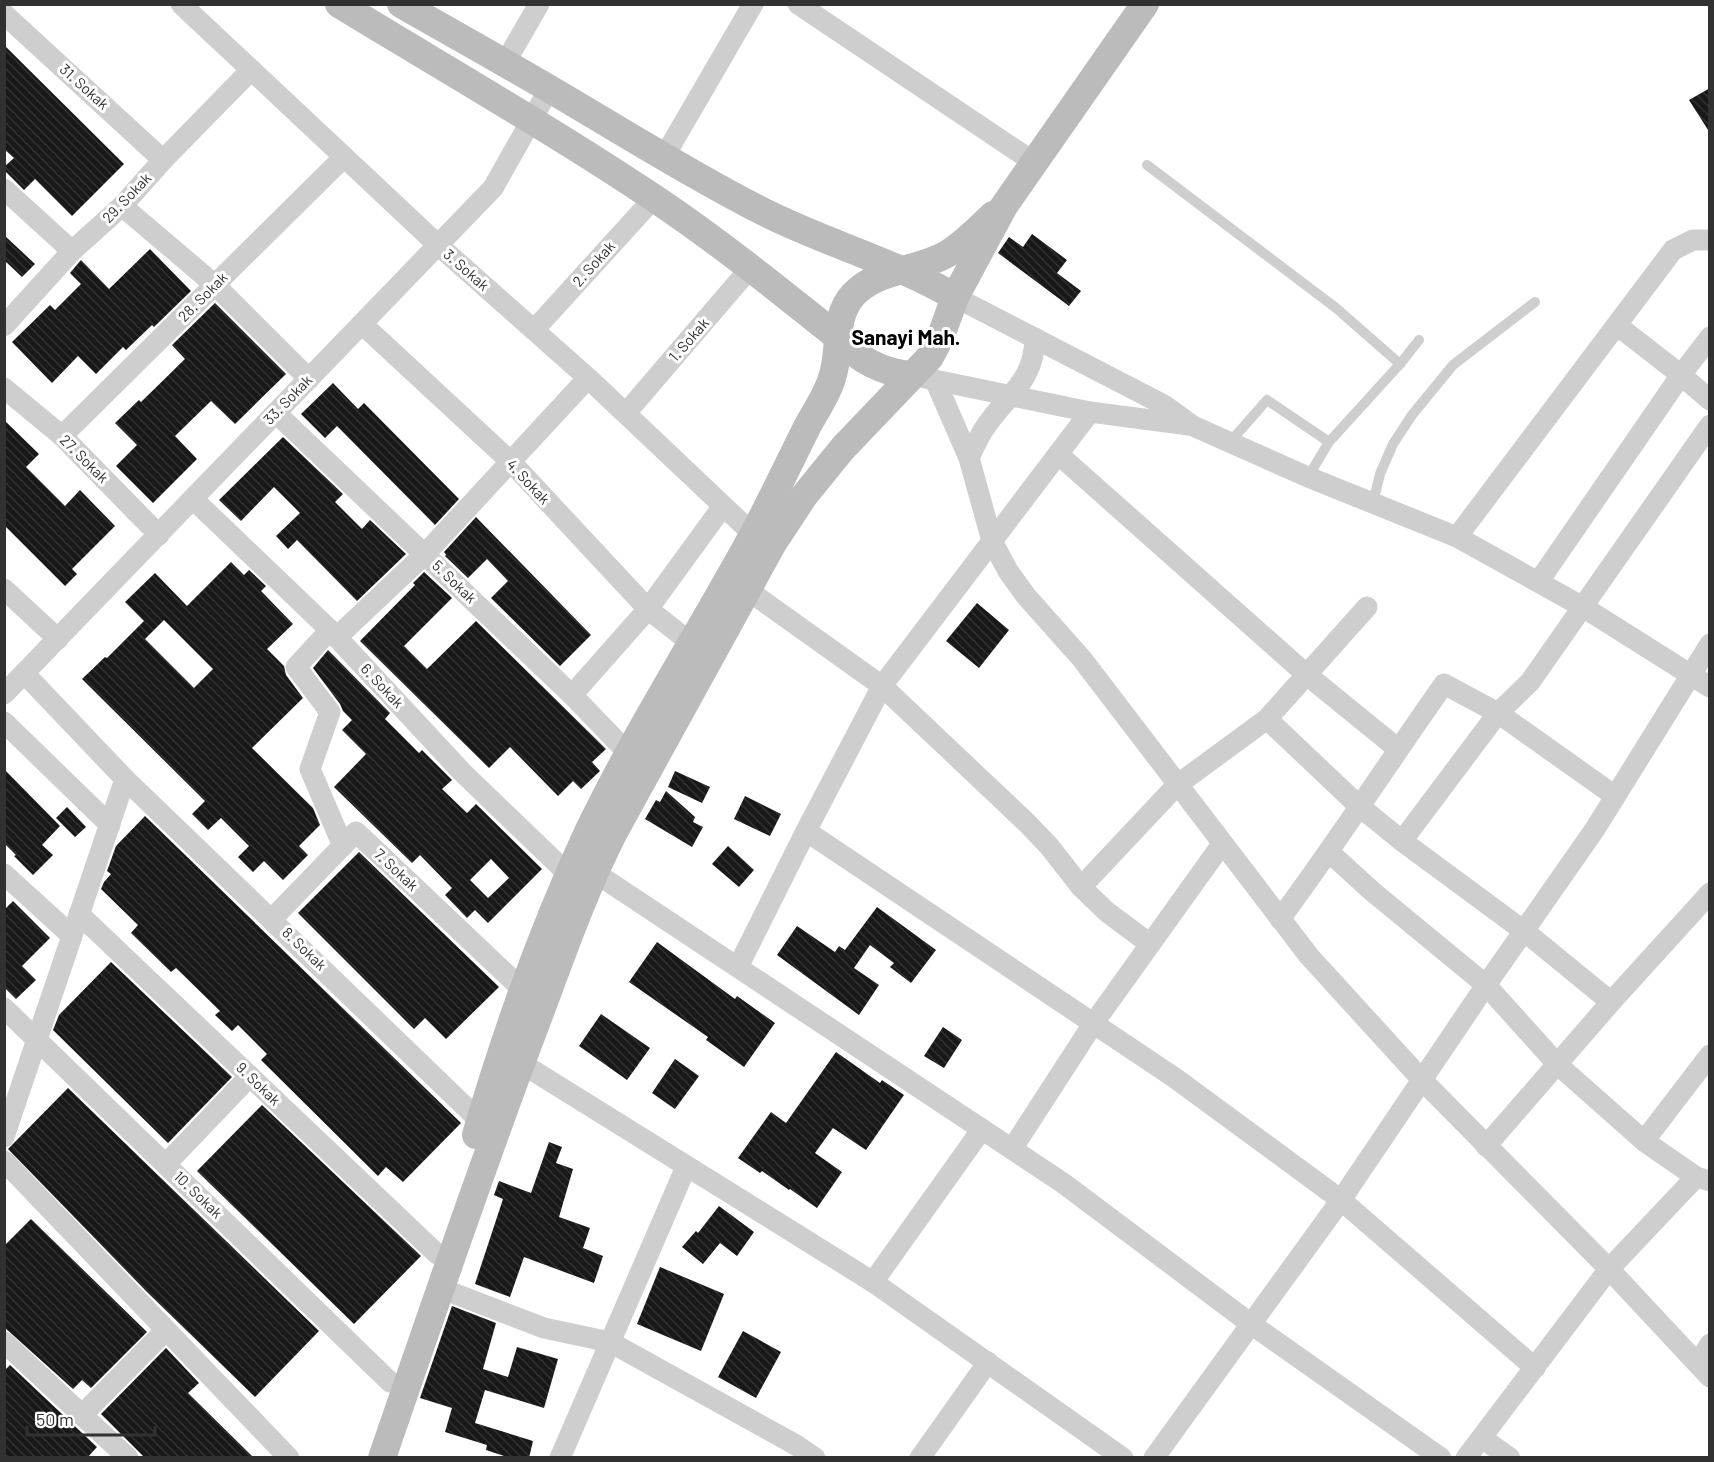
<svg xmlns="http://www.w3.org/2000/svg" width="1714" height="1462" font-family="Barlow,sans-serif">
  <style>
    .building { fill: url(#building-back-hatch); fill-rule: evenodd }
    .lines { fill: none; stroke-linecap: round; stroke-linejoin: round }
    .lane { stroke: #cecece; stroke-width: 10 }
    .street { stroke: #cecece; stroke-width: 21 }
    .secondary { stroke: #bbb; stroke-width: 28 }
    .labels { text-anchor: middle; stroke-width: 6; stroke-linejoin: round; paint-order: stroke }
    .street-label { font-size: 15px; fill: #313131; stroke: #fff }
    .district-label { font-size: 21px; font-weight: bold; fill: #000; stroke: #fff }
  </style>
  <defs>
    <pattern id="building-back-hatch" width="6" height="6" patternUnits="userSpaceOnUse" patternTransform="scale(1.5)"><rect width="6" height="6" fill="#181818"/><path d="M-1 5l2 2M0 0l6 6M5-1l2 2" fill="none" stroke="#313131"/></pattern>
  </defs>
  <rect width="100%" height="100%" fill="#fff"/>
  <!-- building -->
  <g class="building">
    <path d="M4 45 124 164 72 216 35 179 24 190 4 170V167L14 158 4 149Z"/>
    <path d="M1710 88V133L1689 100Z"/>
    <path d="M1032 234 1067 260 1057 273 1081 291 1069 306 998 253 1009 237 1023 247Z"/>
    <path d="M4 235 35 264 22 277 4 260Z"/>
    <path d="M150 249 191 291 154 327 152 325 126 350 123 347 96 374 78 356 52 383 12 342 50 305 55 310 81 284 70 273 81 260 109 289Z"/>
    <path d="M215 303 286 374 235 424 211 401 175 436 197 459 153 503 116 466 137 445 115 423 139 400 141 402 185 359 172 345Z"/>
    <path d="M333 383 358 409 364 403 459 499 435 525 337 426 325 438 301 414Z"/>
    <path d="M4 420 39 454 26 467 65 506 80 490 115 526 72 569 77 574 65 586 4 525Z"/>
    <path d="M283 437 343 494 335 502 362 529 370 520 406 554 357 601 297 540 288 549 276 536 300 513 274 487 241 521 219 500Z"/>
    <path d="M476 517 591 635 560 666 491 598 508 581 487 559 468 578 445 556 446 555 444 552Z"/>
    <path d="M231 562 244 575 249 570 266 586 261 591 293 624 267 649 284 666 286 675 303 698 252 748 313 808 320 825 299 846 308 855 283 880 264 861 253 872 238 857 249 846 221 818 208 830 192 814 205 801 82 679 105 657 107 658 144 621 125 602 155 573 187 606ZM164 620 213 669 194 688 145 639Z"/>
    <path d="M424 572 452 598 404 646 427 669 476 621 606 749 592 762 600 771 581 789 573 781 558 796 510 747 489 768 360 641 415 585 413 583Z"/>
    <path d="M977 603 1009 630 979 668 946 641Z"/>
    <path d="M328 650 390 713 385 719 419 753 422 750 452 780 442 789 467 813 476 804 542 869 488 923 475 910 467 918 445 895 452 888 420 855 412 863 334 787 366 754 342 730 352 720 343 711 340 704 313 668ZM491 859 509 878 488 898 470 880Z"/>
    <path d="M4 769 60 826 42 845 53 855 33 875 14 856 16 855 4 843Z"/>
    <path d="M675 771 710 787 702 803 668 787Z"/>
    <path d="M666 791 695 817 693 822 703 827 692 847 645 819 656 800 660 802Z"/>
    <path d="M745 796 781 814 770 836 734 819Z"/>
    <path d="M67 807 86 827 75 837 56 818Z"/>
    <path d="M145 816 461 1123 403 1182 386 1167 378 1176 261 1060 267 1054 238 1025 232 1031 215 1015 220 1011 176 968 171 972 131 933 138 925 101 889 104 882 111 874 107 871 116 846Z"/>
    <path d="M728 846 754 870 739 887 712 864Z"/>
    <path d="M359 852 499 987 446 1039 425 1018 414 1029 298 913Z"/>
    <path d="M13 901 50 938 22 966 36 980 16 999 4 987V910Z"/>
    <path d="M877 907 936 950 911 983 890 967 894 963 870 945 854 968 879 985 859 1015 777 955 797 926 835 952 839 946 845 950Z"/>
    <path d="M657 942 735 999 737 996 775 1023 744 1067 706 1040 708 1037 629 982Z"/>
    <path d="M111 962 232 1077 168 1143 53 1030 59 1015Z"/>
    <path d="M601 1014 650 1048 627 1080 579 1046Z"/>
    <path d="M943 1027 962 1040 944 1068 924 1056Z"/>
    <path d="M836 1052 880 1083 882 1080 904 1095 866 1150 833 1128 815 1153 842 1172 817 1208 790 1189 789 1190 762 1171 760 1173 738 1158 771 1112 786 1123Z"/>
    <path d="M675 1059 699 1076 675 1109 652 1093Z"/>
    <path d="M68 1088 319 1331 255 1397 147 1292 8 1149Z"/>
    <path d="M262 1105 421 1256 354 1324 197 1171Z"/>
    <path d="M549 1142 562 1147 556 1163 573 1169 559 1217 590 1228 583 1248 603 1256 594 1283 524 1257 510 1297 475 1284 503 1199 494 1195 499 1181 531 1193Z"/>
    <path d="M719 1206 754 1232 737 1256 720 1243 703 1264 682 1247 696 1231 698 1233Z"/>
    <path d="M31 1219 147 1332 91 1388 82 1380 73 1389 4 1327V1246Z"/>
    <path d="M660 1267 724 1294 701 1351 637 1324Z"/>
    <path d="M452 1306 496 1323 483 1369 508 1377 517 1347 558 1359 544 1408 485 1390 475 1423 533 1441 529 1458H510L486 1450 487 1445 445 1432 452 1408 420 1398Z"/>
    <path d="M743 1331 781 1352 756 1398 718 1377Z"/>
    <path d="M166 1348 199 1383 188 1393 254 1458H145L101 1414Z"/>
    <path d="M10 1365 97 1447 87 1458H4V1371Z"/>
  </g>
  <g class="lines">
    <!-- lane -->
    <g class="lane">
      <path d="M1147 165 1336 308 1400 364"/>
      <path d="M1230 442 1267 400 1329 442"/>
      <path d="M1308 477 1329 442 1400 364 1419 340"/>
      <path d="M1373 503 1380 474 1393 444 1412 415 1453 365 1535 302"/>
    </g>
    <!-- street -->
    <g class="street">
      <path d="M181 4 438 245 588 378 753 534"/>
      <path d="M798 4 1035 163"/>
      <path d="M4 14 163 160"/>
      <path d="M505 63 539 4"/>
      <path d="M664 157 753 4"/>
      <path d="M4 189 72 251"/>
      <path d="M122 206 215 285 309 379"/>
      <path d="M955 297 1164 405 1193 426 1308 477 1457 537 1583 607 1710 687"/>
      <path d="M362 324 511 462 648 609 691 643"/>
      <path d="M4 326 72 251 122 206 163 160 251 70"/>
      <path d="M1618 326 1681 375 1710 400"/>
      <path d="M534 330 654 198"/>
      <path d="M925 378 1090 412 1189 425"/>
      <path d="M935 380 969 458 992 541 1008 571 1026 596 1082 659 1309 956 1423 1081 1609 1269 1710 1377"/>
      <path d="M4 388 62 436 159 535"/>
      <path d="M276 413 572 695 629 754"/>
      <path d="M626 413 751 267"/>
      <path d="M62 436 344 157"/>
      <path d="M1058 454 1307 675 1398 749"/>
      <path d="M969 458C974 448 978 438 984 429 1006 395 1034 383 1035 338"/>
      <path d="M193 499 330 630 462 772 569 875"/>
      <path d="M1457 537 1673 250 1693 240H1710"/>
      <path d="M1539 581 1681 375 1710 337"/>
      <path d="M4 589 58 639"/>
      <path d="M746 589 882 686 1027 823 1049 846 1081 887 1107 912 1150 944"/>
      <path d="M330 630 296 667 330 712 310 769 343 846"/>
      <path d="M337 637 425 554 588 378"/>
      <path d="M4 694 493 188 549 89"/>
      <path d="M572 695 648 609 723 506"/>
      <path d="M1267 719 1359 806 1402 841 1524 931 1611 1002"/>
      <path d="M4 722 110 825"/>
      <path d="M125 779 480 1121"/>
      <path d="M806 831 1175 1078 1341 1200 1535 1368"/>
      <path d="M1402 841 1498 713 1530 682 1710 425"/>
      <path d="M1329 852 1373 892 1486 985 1558 1065 1644 1141 1696 1177 1710 1181"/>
      <path d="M594 872 1063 1183 1251 1324 1441 1458"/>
      <path d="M4 874 72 936"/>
      <path d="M1081 887 1177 785 1267 719 1367 607"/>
      <path d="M79 914 437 1254"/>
      <path d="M272 919 356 832 523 990"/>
      <path d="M1280 919C1337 842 1389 762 1444 684L1498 713 1615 796"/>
      <path d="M738 967 806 831 882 686 1090 412"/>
      <path d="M4 1008 390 1382"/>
      <path d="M521 1063 873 1282 1123 1458"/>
      <path d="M4 1137 125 779 25 674"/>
      <path d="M1644 1141 1710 1055"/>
      <path d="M1486 1146 1611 1002 1710 893"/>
      <path d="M1012 1149 1093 1024 1222 844"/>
      <path d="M4 1161 289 1458"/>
      <path d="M166 1164 250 1076"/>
      <path d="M873 1282 982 1129"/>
      <path d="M440 1288 544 1328 610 1342 796 1445 815 1458"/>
      <path d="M4 1342 128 1458"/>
      <path d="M1698 1363 1710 1344"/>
      <path d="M82 1415 166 1330"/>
      <path d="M1482 1438 1510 1458"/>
      <path d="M560 1458 686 1167"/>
      <path d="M920 1458 988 1362"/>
      <path d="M1154 1458 1341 1200 1486 985 1595 829 1710 644"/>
      <path d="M1466 1458 1609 1269 1696 1177"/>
    </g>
    <!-- secondary -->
    <g class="secondary">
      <path d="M339 4C444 68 552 130 654 198 718 241 779 290 839 338 859 360 881 372 911 375"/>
      <path d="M401 4C459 37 518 70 575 104 636 140 697 178 760 210 824 243 894 261 955 297"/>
      <path d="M476 1135C506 1032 543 929 588 832 637 730 699 634 753 535 772 499 789 463 807 427 815 412 827 395 832 378 842 349 832 319 853 295 878 268 916 272 947 254 964 244 979 228 993 215"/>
      <path d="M382 1458C431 1316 479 1174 532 1034 558 966 581 897 614 832L773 543 804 496 843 448 930 357 941 336 955 297 1004 206 1145 4"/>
    </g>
  </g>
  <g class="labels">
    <!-- street labels -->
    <g class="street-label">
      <text transform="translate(84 87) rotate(42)" y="5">31. Sokak</text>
      <text transform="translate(127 198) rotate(-46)" y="5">29. Sokak</text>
      <text transform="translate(594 264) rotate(-48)" y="5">2. Sokak</text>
      <text transform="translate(466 270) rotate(41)" y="5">3. Sokak</text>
      <text transform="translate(203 297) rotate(-45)" y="5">28. Sokak</text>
      <text transform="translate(689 340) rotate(-49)" y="5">1. Sokak</text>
      <text transform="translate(288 400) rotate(-46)" y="5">33. Sokak</text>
      <text transform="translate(84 459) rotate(45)" y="5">27. Sokak</text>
      <text transform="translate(528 482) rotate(47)" y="5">4. Sokak</text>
      <text transform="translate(454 582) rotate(44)" y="5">5. Sokak</text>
      <text transform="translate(382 686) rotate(47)" y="5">6. Sokak</text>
      <text transform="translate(396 870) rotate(43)" y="5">7. Sokak</text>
      <text transform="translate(304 949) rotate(44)" y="5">8. Sokak</text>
      <text transform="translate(258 1084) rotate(44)" y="5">9. Sokak</text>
      <text transform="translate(198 1195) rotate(44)" y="5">10. Sokak</text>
    </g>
    <!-- district labels -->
    <g class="district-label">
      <text x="906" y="345">Sanayi Mah.</text>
    </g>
  </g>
  <!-- border -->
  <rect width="1714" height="1462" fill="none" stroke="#313131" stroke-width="12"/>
  <!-- scale -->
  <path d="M27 1426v9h128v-9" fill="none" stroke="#313131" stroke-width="3"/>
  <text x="36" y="1426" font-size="18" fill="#313131" stroke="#ffffff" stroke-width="4.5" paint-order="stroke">50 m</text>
</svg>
